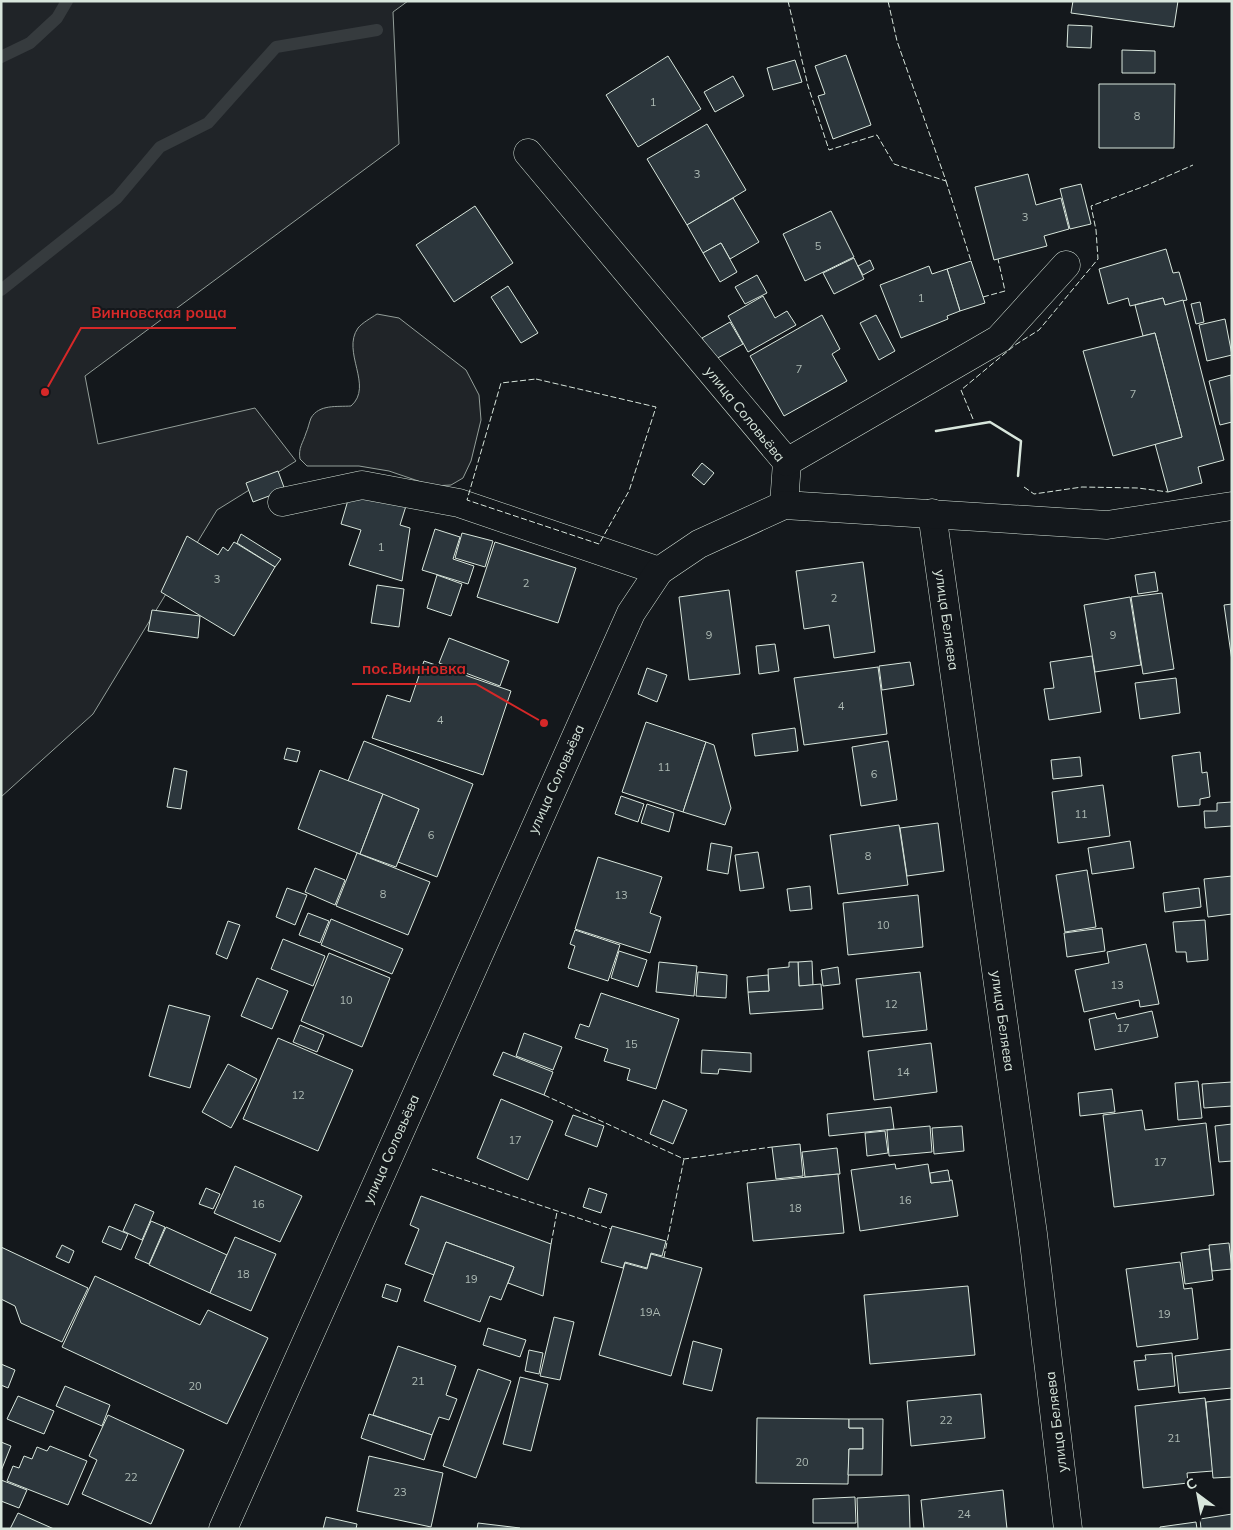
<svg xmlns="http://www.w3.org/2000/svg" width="1233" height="1530" font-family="Mulish,sans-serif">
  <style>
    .green { fill: #202428; stroke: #939e99 }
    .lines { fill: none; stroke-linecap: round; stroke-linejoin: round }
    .stream { stroke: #363b3e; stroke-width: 12 }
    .building { fill: #2c363c; stroke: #d8e6dc }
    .minor-casing { stroke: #d8e6dc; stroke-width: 29 }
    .minor { stroke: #14181c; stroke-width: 28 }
    .fence { stroke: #d8e6dc; stroke-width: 1; stroke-dasharray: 6 2.5; stroke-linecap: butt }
    .wall { stroke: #d8e6dc; stroke-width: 2.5 }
    .labels { text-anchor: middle; stroke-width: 4; stroke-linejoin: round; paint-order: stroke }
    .number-label { font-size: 11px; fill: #adbab4 }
    .street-label { font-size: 14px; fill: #d8e6dc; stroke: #14181c }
    .leader { fill: none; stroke: #d62828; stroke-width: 2 }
    .callout-dot { fill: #d62828; stroke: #14181c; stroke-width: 2 }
    .callout-label { font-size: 15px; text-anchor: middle; font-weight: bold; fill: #d62828; stroke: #14181c; stroke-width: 4; stroke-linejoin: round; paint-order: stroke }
  </style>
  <rect width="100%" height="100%" fill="#14181c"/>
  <!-- green -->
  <g class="green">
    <path d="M1 1H408L393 12 399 144 85 376 98 444 255 408 296 461 217 510 93 714 1 797Z"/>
    <path d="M377 314 399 318 466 370 479 395 481 420 471 461 463 478 451 485 433 486 389 471 359 466H307L300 459C298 448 303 443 306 433 308 429 309 423 311 418 319 404 337 407 351 406 374 386 341 352 358 328 362 323 371 318 377 314Z"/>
  </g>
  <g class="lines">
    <!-- stream -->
    <g class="stream">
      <path d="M1 57 30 43 57 18 67 1"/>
      <path d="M1 290 117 198 160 147 208 123 276 47 377 30"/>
    </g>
  </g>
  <!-- building -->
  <g class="building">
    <path d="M1073 1H1178L1174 27 1071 13Z"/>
    <path d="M1068 25 1092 26 1091 48 1067 47Z"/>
    <path d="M1122 50 1155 51V73H1122Z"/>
    <path d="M846 55 871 125 833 139 818 96 825 94 815 66Z"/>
    <path d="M668 56 701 109 638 147 606 95Z"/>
    <path d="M795 60 802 82 773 90 767 68Z"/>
    <path d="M733 76 744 96 715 112 704 92Z"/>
    <path d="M1099 84H1175L1174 148H1099Z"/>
    <path d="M707 124 746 190 687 225 647 159Z"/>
    <path d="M1028 174 1036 205 1061 198 1069 229 1044 236 1047 246 994 260 975 187Z"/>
    <path d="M1081 184 1091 224 1070 229 1060 189Z"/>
    <path d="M733 198 759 242 730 259 721 243 703 253 687 225Z"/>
    <path d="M475 206 513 263 454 302 416 245Z"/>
    <path d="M831 211 854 257 805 281 783 234Z"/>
    <path d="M721 243 737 272 720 282 703 253Z"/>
    <path d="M1166 249 1173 273 1179 272 1187 300 1165 305 1163 298 1130 306 1128 298 1108 304 1099 269Z"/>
    <path d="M854 258 864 279 834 294 823 273Z"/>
    <path d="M870 260 874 269 863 275 858 266Z"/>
    <path d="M971 261 985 303 960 311 947 269Z"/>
    <path d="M929 266 932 274 947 269 960 311 947 316 948 319 901 338 880 285Z"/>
    <path d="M757 275 767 293 745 304 735 287Z"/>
    <path d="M508 286 538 333 521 343 491 297Z"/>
    <path d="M763 296 775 318 787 311 796 325 748 352 728 316Z"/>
    <path d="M1163 298 1165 305 1183 300 1224 460 1198 467 1202 483 1168 492 1155 444 1182 437 1155 333 1143 336 1135 305Z"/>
    <path d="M1200 302 1204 322 1196 324 1191 304Z"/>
    <path d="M822 315 840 349 832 354 847 381 784 416 750 356Z"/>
    <path d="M876 315 895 351 879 360 860 323Z"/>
    <path d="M1225 319 1232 355 1207 361 1199 325Z"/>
    <path d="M730 322 743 344 714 360 702 338Z"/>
    <path d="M1155 333 1182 437 1113 456 1083 351Z"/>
    <path d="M1231 375 1232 422 1220 425 1209 381Z"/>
    <path d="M702 463 714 473 704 485 692 475Z"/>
    <path d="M278 471 285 490 253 502 246 483Z"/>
    <path d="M351 490 406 506 400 525 410 528 402 581 349 565 361 530 341 524Z"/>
    <path d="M435 529 460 537 453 559 474 566 468 584 422 570Z"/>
    <path d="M462 533 493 541 485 567 455 558Z"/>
    <path d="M241 534 281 559 275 567 237 543Z"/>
    <path d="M187 536 218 555 223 547 228 551 234 542 275 567 234 636 161 592Z"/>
    <path d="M495 542 576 568 558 623 477 597Z"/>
    <path d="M863 562 875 652 834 658 829 625 804 629 796 571Z"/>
    <path d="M1155 572 1158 591 1138 594 1135 575Z"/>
    <path d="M437 575 462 584 451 616 427 608Z"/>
    <path d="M377 585 404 589 399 627 371 623Z"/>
    <path d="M729 590 740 674 689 680 679 597Z"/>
    <path d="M1162 593 1174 669 1143 674 1131 597Z"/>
    <path d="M1130 597 1141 665 1095 672 1084 605Z"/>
    <path d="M1232 604V661L1224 605Z"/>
    <path d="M152 610 200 616 198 638 148 631Z"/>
    <path d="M449 638 509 661 500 686 439 663Z"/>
    <path d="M775 644 779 671 759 674 756 646Z"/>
    <path d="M1092 656 1101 712 1049 720 1044 689 1054 688 1050 662Z"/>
    <path d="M424 661 511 691 483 775 372 738 387 695 410 702Z"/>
    <path d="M910 662 914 685 882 690 879 666Z"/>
    <path d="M878 667 887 734 804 745 794 678Z"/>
    <path d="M647 668 667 675 657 702 638 694Z"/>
    <path d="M1176 678 1180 713 1140 719 1135 683Z"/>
    <path d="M646 722 706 742 683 812 622 792Z"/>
    <path d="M795 728 798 751 755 756 752 734Z"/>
    <path d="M364 741 473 784 437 877 398 862 419 809 348 781Z"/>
    <path d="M888 741 897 800 861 806 852 747Z"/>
    <path d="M706 742 714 745 731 808 725 825 683 812Z"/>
    <path d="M287 748 300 751 297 762 284 759Z"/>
    <path d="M1200 752 1202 773 1207 772 1210 797 1200 799V805L1178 807 1172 756Z"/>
    <path d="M1080 757 1082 776 1053 779 1051 760Z"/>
    <path d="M174 768 187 771 181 809 167 807Z"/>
    <path d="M320 770 383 794 360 854 298 829Z"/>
    <path d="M1103 785 1110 836 1058 843 1052 792Z"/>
    <path d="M383 794 419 809 396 867 360 854Z"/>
    <path d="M621 796 644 804 638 822 615 814Z"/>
    <path d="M1232 802V826L1205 828 1204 811H1217V803Z"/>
    <path d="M647 804 674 813 669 832 641 823Z"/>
    <path d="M938 823 944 871 907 876 900 828Z"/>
    <path d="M899 825 908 885 838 894 830 835Z"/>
    <path d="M1130 841 1134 868 1092 874 1088 848Z"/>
    <path d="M711 843 732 847 728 874 707 870Z"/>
    <path d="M758 852 764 888 740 891 735 855Z"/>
    <path d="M357 853 430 882 408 935 336 906Z"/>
    <path d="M598 857 662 877 650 913 661 917 650 953 575 929Z"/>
    <path d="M315 868 345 880 335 905 305 892Z"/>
    <path d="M1087 870 1096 927 1065 932 1056 875Z"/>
    <path d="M1232 876V914L1208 917 1204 879Z"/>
    <path d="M810 886 812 909 790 911 787 889Z"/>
    <path d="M287 888 307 895 295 925 276 917Z"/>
    <path d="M1199 888 1201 907 1165 912 1163 893Z"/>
    <path d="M918 895 923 947 848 955 843 903Z"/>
    <path d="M308 913 329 921 320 943 299 935Z"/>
    <path d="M331 919 403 949 392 974 321 945Z"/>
    <path d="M1205 920 1208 960 1187 962 1186 952H1176L1173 922Z"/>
    <path d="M228 921 240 925 227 959 216 954Z"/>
    <path d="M1102 928 1105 951 1067 957 1064 933Z"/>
    <path d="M575 930 620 945 608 981 568 968 575 946 570 944Z"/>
    <path d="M283 939 325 956 313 986 271 969Z"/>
    <path d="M1146 944 1159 1004 1140 1007 1139 1000 1084 1012 1075 970 1109 963 1107 952Z"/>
    <path d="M619 951 647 960 638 987 611 978Z"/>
    <path d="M329 953 390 978 362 1047 301 1021Z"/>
    <path d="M812 961 813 985 799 986 798 962Z"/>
    <path d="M659 962 697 966 694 996 656 992Z"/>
    <path d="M789 962H798L799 986 821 984 823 1009 750 1014 748 992 769 991 768 969 789 967Z"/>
    <path d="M838 967 840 984 823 986 821 970Z"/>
    <path d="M698 972 727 975 726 998 696 996Z"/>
    <path d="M920 972 927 1030 863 1037 856 979Z"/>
    <path d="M768 975 769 991 748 992 747 977Z"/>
    <path d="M257 978 288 991 272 1029 241 1016Z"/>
    <path d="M601 993 679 1019 656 1089 627 1080 630 1069 604 1061 608 1049 575 1038 580 1024 589 1027Z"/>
    <path d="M169 1005 210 1016 190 1088 149 1076Z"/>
    <path d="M1152 1011 1158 1037 1095 1050 1089 1019 1115 1013 1117 1019Z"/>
    <path d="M300 1025 324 1035 317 1052 293 1042Z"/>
    <path d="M524 1033 562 1047 553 1070 516 1056Z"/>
    <path d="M278 1038 353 1070 318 1151 243 1119Z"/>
    <path d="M931 1043 937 1092 874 1100 868 1051Z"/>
    <path d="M702 1050 751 1053V1072L719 1069 718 1074 701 1073Z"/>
    <path d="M503 1052 553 1072 544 1095 493 1075Z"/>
    <path d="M228 1064 257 1079 231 1128 202 1112Z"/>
    <path d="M1198 1081 1202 1118 1178 1120 1175 1083Z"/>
    <path d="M1232 1082V1106L1204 1108 1202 1084Z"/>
    <path d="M1112 1089 1115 1112 1080 1116 1078 1093Z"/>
    <path d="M501 1099 553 1121 528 1180 477 1158Z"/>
    <path d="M663 1100 687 1110 673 1144 650 1134Z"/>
    <path d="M891 1107 894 1129 829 1136 827 1114Z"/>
    <path d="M1142 1110 1145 1130 1206 1123 1214 1195 1114 1207 1103 1115Z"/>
    <path d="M573 1115 604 1126 597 1147 565 1135Z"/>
    <path d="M1232 1124V1161L1219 1162 1215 1126Z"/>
    <path d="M930 1126 932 1152 889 1156 887 1130Z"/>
    <path d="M962 1126 964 1151 934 1154 932 1128Z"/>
    <path d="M885 1131 888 1153 867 1156 865 1133Z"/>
    <path d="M800 1144 803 1176 776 1179 772 1147Z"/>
    <path d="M837 1148 840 1174 805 1177 802 1152Z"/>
    <path d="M895 1164 896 1169 928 1164 931 1183 952 1180 958 1216 860 1231 851 1170Z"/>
    <path d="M235 1166 302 1196 280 1242 214 1213Z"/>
    <path d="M948 1170 950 1181 931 1183 930 1173Z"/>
    <path d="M838 1174 844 1233 753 1241 747 1183Z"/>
    <path d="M206 1188 220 1194 213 1209 199 1204Z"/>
    <path d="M589 1188 607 1194 601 1213 583 1207Z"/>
    <path d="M421 1196 551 1244 543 1296 508 1283 514 1267 446 1242 434 1275 405 1264 419 1229 410 1225Z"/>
    <path d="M135 1204 154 1212 142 1240 123 1231Z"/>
    <path d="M151 1221 165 1227 149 1264 135 1258Z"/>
    <path d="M109 1226 128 1234 121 1250 102 1242Z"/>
    <path d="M612 1226 666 1241 662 1256 651 1253 647 1268 625 1262 623 1268 601 1262Z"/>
    <path d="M166 1227 227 1255 210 1293 149 1265Z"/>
    <path d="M235 1237 276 1254 251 1311 210 1293Z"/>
    <path d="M446 1242 514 1267 501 1300 490 1296 480 1322 424 1301Z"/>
    <path d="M1229 1243 1232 1269 1212 1271 1209 1245Z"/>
    <path d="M62 1245 74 1251 69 1263 56 1257Z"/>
    <path d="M1 1247 88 1288 62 1342 21 1323 15 1306 1 1299Z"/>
    <path d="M1209 1249 1213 1280 1185 1284 1181 1253Z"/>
    <path d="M651 1254 702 1268 671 1376 599 1355 625 1263 647 1269Z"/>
    <path d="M1180 1262 1184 1289 1192 1288 1198 1339 1137 1347 1126 1269Z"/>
    <path d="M95 1276 200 1325 208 1310 268 1338 227 1424 62 1347Z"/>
    <path d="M386 1284 401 1289 397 1302 382 1297Z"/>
    <path d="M968 1286 975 1355 870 1364 864 1295Z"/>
    <path d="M554 1317 574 1322 560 1380 540 1376Z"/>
    <path d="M488 1328 526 1340 520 1357 483 1345Z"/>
    <path d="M693 1341 722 1349 712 1391 683 1384Z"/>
    <path d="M398 1346 456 1366 446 1395 457 1399 449 1420 439 1417 432 1435 373 1415Z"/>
    <path d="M1232 1349V1388L1179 1393 1175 1356Z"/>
    <path d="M529 1350 543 1353 539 1374 525 1371Z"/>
    <path d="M1172 1353 1175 1386 1138 1390 1134 1361 1146 1360 1145 1355Z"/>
    <path d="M1 1364 15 1370 8 1388 1 1385Z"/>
    <path d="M478 1369 511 1381 476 1478 443 1466Z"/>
    <path d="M520 1377 548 1384 531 1451 503 1444Z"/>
    <path d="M65 1386 110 1405 102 1426 56 1406Z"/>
    <path d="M981 1394 985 1438 911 1446 907 1401Z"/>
    <path d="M18 1396 54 1411 44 1434 7 1419Z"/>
    <path d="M1205 1398 1213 1471 1187 1473 1188 1483 1143 1488 1135 1406Z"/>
    <path d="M1232 1399V1477L1213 1478 1206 1402Z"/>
    <path d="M369 1414 432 1435 424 1460 361 1438Z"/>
    <path d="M108 1415 184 1450 151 1524 82 1494 97 1460 89 1456Z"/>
    <path d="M757 1418 849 1419V1428H863V1449H849L848 1484 756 1483Z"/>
    <path d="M849 1419H883L882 1475H848L849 1449H863V1428H849Z"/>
    <path d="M1 1442 11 1446 1 1471Z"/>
    <path d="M50 1446 87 1461 68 1505 7 1481 13 1466 19 1468 24 1456 32 1459 37 1447 47 1451Z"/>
    <path d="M369 1456 443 1473 431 1527 357 1511Z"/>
    <path d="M1 1480 27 1490 19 1508 1 1501Z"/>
    <path d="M1003 1490 1007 1529H924L921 1500Z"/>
    <path d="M909 1495 910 1529H858L857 1498Z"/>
    <path d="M855 1497 856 1523H813V1499Z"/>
    <path d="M18 1513 54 1529H10Z"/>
    <path d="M1232 1514V1529H1201L1200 1519Z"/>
    <path d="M326 1517 357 1524 356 1529H323Z"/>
    <path d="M1196 1522 1197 1529H1160V1527Z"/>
    <path d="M478 1523 520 1528V1529H477Z"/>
  </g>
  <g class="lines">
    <!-- minor casing -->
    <g class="minor-casing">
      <g id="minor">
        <path d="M528 153 787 462 784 505"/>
        <path d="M787 462 999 339 1066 265"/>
        <path d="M282 502 362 485 459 503 659 571"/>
        <path d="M932 513 1033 1234 1068 1529"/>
        <path d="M223 1529 631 613 659 571 699 544 784 505 1107 525 1232 506"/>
      </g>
    </g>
    <!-- minor -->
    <use href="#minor" class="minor"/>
    <!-- fence -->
    <g class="fence">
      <path d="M788 1 808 86 829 150 877 135 894 164 946 181 897 41 888 1"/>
      <path d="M946 181 971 261"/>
      <path d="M983 297 1005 291 998 259"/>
      <path d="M536 379 656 407 629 491 599 544 467 500 501 383Z"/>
      <path d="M973 419 961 390 1015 345 1039 330 1098 259 1096 230 1091 206 1145 186 1193 165"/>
      <path d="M1024 487 1034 494 1082 487 1138 488 1168 492"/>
      <path d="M544 1095 684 1159 772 1147"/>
      <path d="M432 1169 611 1229"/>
      <path d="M551 1244 557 1212"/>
      <path d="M664 1257 684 1159"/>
    </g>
    <!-- wall -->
    <path class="wall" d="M936 431 990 422 1021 441 1018 476"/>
  </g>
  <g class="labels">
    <!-- number labels -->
    <g class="number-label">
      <text x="653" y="106">1</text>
      <text x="1137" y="120">8</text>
      <text x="697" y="178">3</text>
      <text x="1025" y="221">3</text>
      <text x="818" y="250">5</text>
      <text x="921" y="302">1</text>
      <text x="799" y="373">7</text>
      <text x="1133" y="398">7</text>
      <text x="381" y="551">1</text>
      <text x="217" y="583">3</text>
      <text x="526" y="587">2</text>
      <text x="834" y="602">2</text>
      <text x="709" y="639">9</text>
      <text x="1113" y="639">9</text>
      <text x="841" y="710">4</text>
      <text x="440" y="724">4</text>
      <text x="664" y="771">11</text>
      <text x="874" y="778">6</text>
      <text x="1081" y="818">11</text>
      <text x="431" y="839">6</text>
      <text x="868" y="860">8</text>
      <text x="383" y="898">8</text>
      <text x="621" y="899">13</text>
      <text x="883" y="929">10</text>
      <text x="1117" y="989">13</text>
      <text x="346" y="1004">10</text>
      <text x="891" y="1008">12</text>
      <text x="1123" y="1032">17</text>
      <text x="631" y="1048">15</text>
      <text x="903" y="1076">14</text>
      <text x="298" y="1099">12</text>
      <text x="515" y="1144">17</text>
      <text x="1160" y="1166">17</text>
      <text x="905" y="1204">16</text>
      <text x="258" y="1208">16</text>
      <text x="795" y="1212">18</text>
      <text x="243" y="1278">18</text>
      <text x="471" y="1283">19</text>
      <text x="650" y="1316">19А</text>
      <text x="1164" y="1318">19</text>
      <text x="418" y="1385">21</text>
      <text x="195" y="1390">20</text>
      <text x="946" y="1424">22</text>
      <text x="1174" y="1442">21</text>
      <text x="802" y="1466">20</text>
      <text x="131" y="1481">22</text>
      <text x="400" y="1496">23</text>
      <text x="964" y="1518">24</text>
    </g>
    <!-- street labels -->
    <g class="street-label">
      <text transform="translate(745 414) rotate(51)" y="5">улица Соловьёва</text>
      <text transform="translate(947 620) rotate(82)" y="5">улица Беляева</text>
      <text transform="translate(556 779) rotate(-66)" y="5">улица Соловьёва</text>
      <text transform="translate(1003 1021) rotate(82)" y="5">улица Беляева</text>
      <text transform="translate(391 1149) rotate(-66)" y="5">улица Соловьёва</text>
      <text transform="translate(1056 1422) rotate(-97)" y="5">улица Беляева</text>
    </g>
  </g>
  <!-- callouts -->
  <path class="leader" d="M45 392L81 328H236M544 723L476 684H352"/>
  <g class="callout-dot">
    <circle cx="45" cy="392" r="5"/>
    <circle cx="544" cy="723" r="5"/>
  </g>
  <g class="callout-label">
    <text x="159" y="318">Винновская роща</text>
    <text x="414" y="674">пос.Винновка</text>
  </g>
  <!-- border -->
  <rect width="1233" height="1530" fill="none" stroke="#d8e6dc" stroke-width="5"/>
  <!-- north arrow -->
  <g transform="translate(1198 1495) rotate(328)" stroke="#14181c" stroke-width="4" paint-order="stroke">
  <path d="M0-4L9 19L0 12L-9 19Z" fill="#d8e6dc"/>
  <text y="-8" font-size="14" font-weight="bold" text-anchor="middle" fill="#d8e6dc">С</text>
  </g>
</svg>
